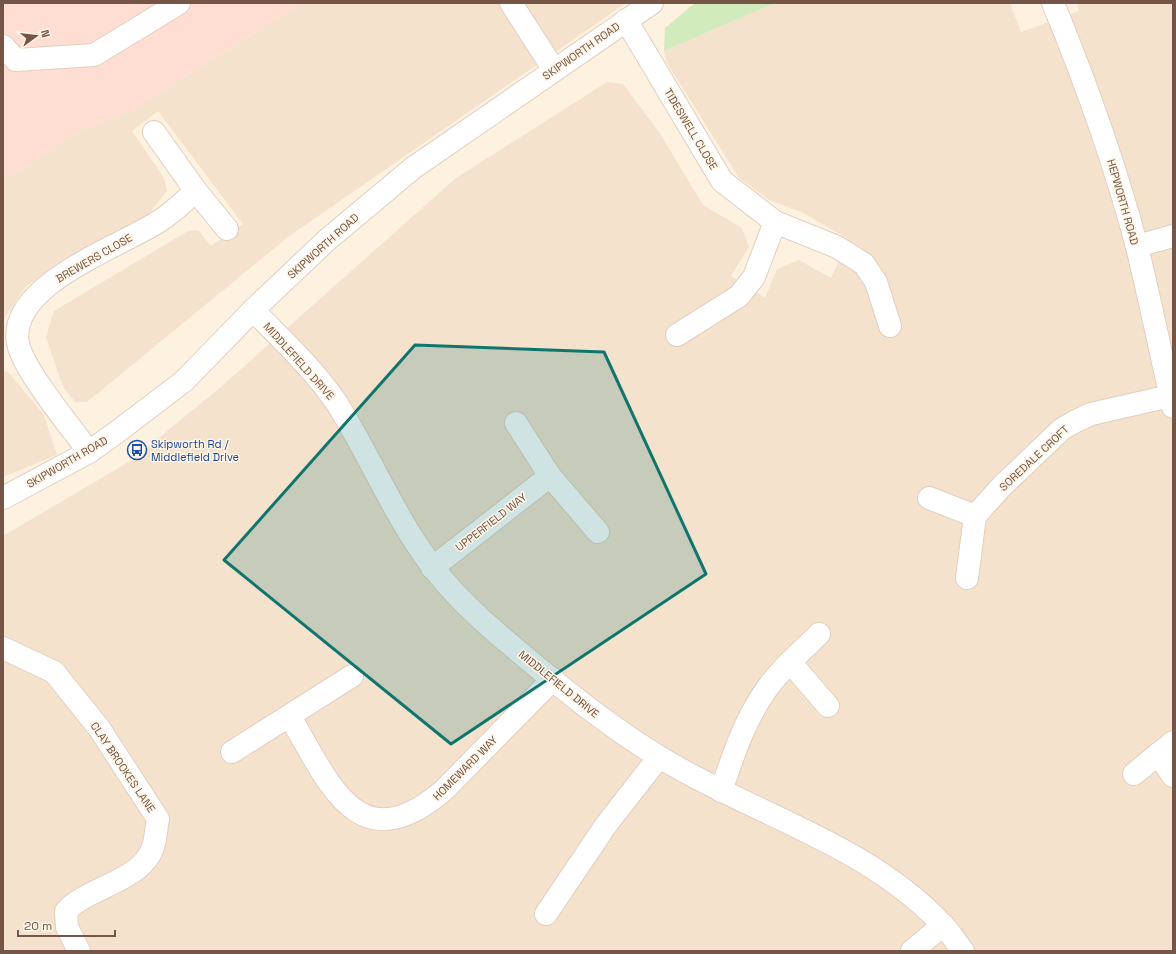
<svg xmlns="http://www.w3.org/2000/svg" width="1176" height="954" font-family="'Space Grotesk',sans-serif">
  <style>
    .residential { fill: #f5e2cd }
    .commercial { fill: #feded2 }
    .green { fill: #d1ebbd }
    .lines { fill: none; stroke-linecap: round; stroke-linejoin: round }
    .minor-casing { stroke: #e3cebe; stroke-width: 24 }
    .minor { stroke: #fff; stroke-width: 22 }
    .marked { fill: #0f766e; fill-opacity: 0.2; stroke: #0f766e; stroke-width: 3; stroke-linejoin: round }
    .labels { text-anchor: middle; stroke-width: 3; stroke-linejoin: round; paint-order: stroke }
    .street-label { font-size: 11px; fill: #745546; stroke: #fff5e6 }
    .transit-label { font-size: 11px; fill: #164399; stroke: #fff5e6; text-anchor: start }
  </style>
  <rect width="100%" height="100%" fill="#fdf1df"/>
  <!-- residential -->
  <g class="residential">
    <path d="M302 3H626L288 237 87 402H75L63 387 46 337 54 311 188 231 198 230 211 246 243 224 158 111 132 131 164 178 167 191 147 216 26 286 3 321V180L17 172 78 131 132 110Z"/>
    <path d="M775 3H1010L1021 32 1079 11 1076 3H1173V951H3V536L132 460 222 386 456 178 607 82 623 84 659 132 703 205 742 228 749 247 731 276 765 298 777 269 799 260 831 278 849 239 801 212 769 200 739 178 667 63 664 51Z"/>
    <path d="M3 371 8 372 44 415 57 455 3 477Z"/>
  </g>
  <!-- commercial -->
  <path class="commercial" d="M3 3H302L132 110 78 131 17 172 3 180Z"/>
  <!-- green -->
  <path class="green" d="M695 3H775L664 51 665 28Z"/>
  <g class="lines">
    <!-- minor casing -->
    <g class="minor-casing">
      <g id="minor">
        <path d="M511 3 554 70"/>
        <path d="M1053 3C1086 83 1115 164 1137 247 1150 300 1161 354 1173 407"/>
        <path d="M626 20 722 181 775 222 837 247 864 264 876 282 890 326"/>
        <path d="M3 46 16 60 94 55 179 3"/>
        <path d="M154 132 196 191 227 229"/>
        <path d="M1137 246 1173 236"/>
        <path d="M253 310C282 340 315 370 338 405 371 458 394 516 432 566 454 596 483 622 512 646 563 689 615 732 673 765 763 817 868 846 942 924 950 932 956 942 963 951"/>
        <path d="M677 335 739 296 754 277 775 222"/>
        <path d="M516 423 550 476 598 532"/>
        <path d="M89 452C71 427 23 370 18 343 7 284 123 246 161 220 174 212 185 200 196 191"/>
        <path d="M3 498 89 452 117 432 184 381 253 310 327 240 413 168 652 3"/>
        <path d="M929 498 975 516 967 578"/>
        <path d="M975 516 1002 486 1062 429 1076 421 1091 414 1170 396"/>
        <path d="M432 568 550 476"/>
        <path d="M3 648 54 672 99 728 158 819C156 828 156 839 153 847 142 881 90 886 66 911L67 927 79 951"/>
        <path d="M790 662 828 706"/>
        <path d="M290 717C329 782 358 864 444 790L553 679"/>
        <path d="M232 752 352 676"/>
        <path d="M1158 754 1173 776"/>
        <path d="M1134 774 1173 742"/>
        <path d="M721 791C733 756 744 721 766 690 780 669 801 652 819 634"/>
        <path d="M546 914 606 825 659 757"/>
        <path d="M912 951 943 925"/>
      </g>
    </g>
    <!-- minor -->
    <use href="#minor" class="minor"/>
  </g>
  <!-- marked area -->
  <path class="marked" d="M415 345 604 352 706 574 451 744 224 560Z"/>
  <!-- icons -->
  <defs>
    <g id="bus-ring" transform="scale(1)"><circle r="9.5" fill="#fff5e6" stroke="#1a4fb4" stroke-width="1.5"/><path d="M-5-6H5V4H4V6H2V4H-2V6H-4V4H-5ZM-3.5-4V0h7V-4ZM-3.5 1.2v1.5H-2V1.2ZM2 1.2v1.5H3.5V1.2Z" fill="#1a4fb4"/></g>
  </defs>
  <g fill-rule="evenodd">
    <use href="#bus-ring" x="137" y="450"/>
  </g>
  <g class="labels">
    <!-- street labels -->
    <g class="street-label">
      <text transform="translate(581 51) rotate(-35)" y="4">SKIPWORTH ROAD</text>
      <text transform="translate(691 129) rotate(59)" y="4">TIDESWELL CLOSE</text>
      <text transform="translate(1123 202) rotate(74)" y="4">HEPWORTH ROAD</text>
      <text transform="translate(323 246) rotate(-42)" y="4">SKIPWORTH ROAD</text>
      <text transform="translate(94 258) rotate(-30)" y="4">BREWERS CLOSE</text>
      <text transform="translate(299 361) rotate(48)" y="4">MIDDLEFIELD DRIVE</text>
      <text transform="translate(1034 458) rotate(-43)" y="4">SOREDALE CROFT</text>
      <text transform="translate(67 462) rotate(-30)" y="4">SKIPWORTH ROAD</text>
      <text transform="translate(491 522) rotate(-38)" y="4">UPPERFIELD WAY</text>
      <text transform="translate(559 684) rotate(39)" y="4">MIDDLEFIELD DRIVE</text>
      <text transform="translate(123 767) rotate(56)" y="4">CLAY BROOKES LANE</text>
      <text transform="translate(465 768) rotate(-45)" y="4">HOMEWARD WAY</text>
    </g>
    <!-- transit labels -->
    <g class="transit-label">
      <text x="151" y="448">Skipworth Rd /<tspan x="151" dy="13">Middlefield Drive</tspan></text>
    </g>
  </g>
  <!-- border -->
  <rect width="1176" height="954" fill="none" stroke="#745546" stroke-width="8"/>
  <!-- north arrow -->
  <g transform="translate(36 36) rotate(75)" stroke="#fff5e6" stroke-width="3" paint-order="stroke">
  <path d="M0-3L7 15L0 10L-7 15Z" fill="#745546"/>
  <text y="-6" font-size="11" font-weight="bold" text-anchor="middle" fill="#745546">N</text>
  </g>
  <!-- scale -->
  <path d="M18 930v6h97v-6" fill="none" stroke="#745546" stroke-width="2"/>
  <text x="24" y="930" font-size="12" fill="#745546" stroke="#fff5e6" stroke-width="3" paint-order="stroke">20 m</text>
</svg>
